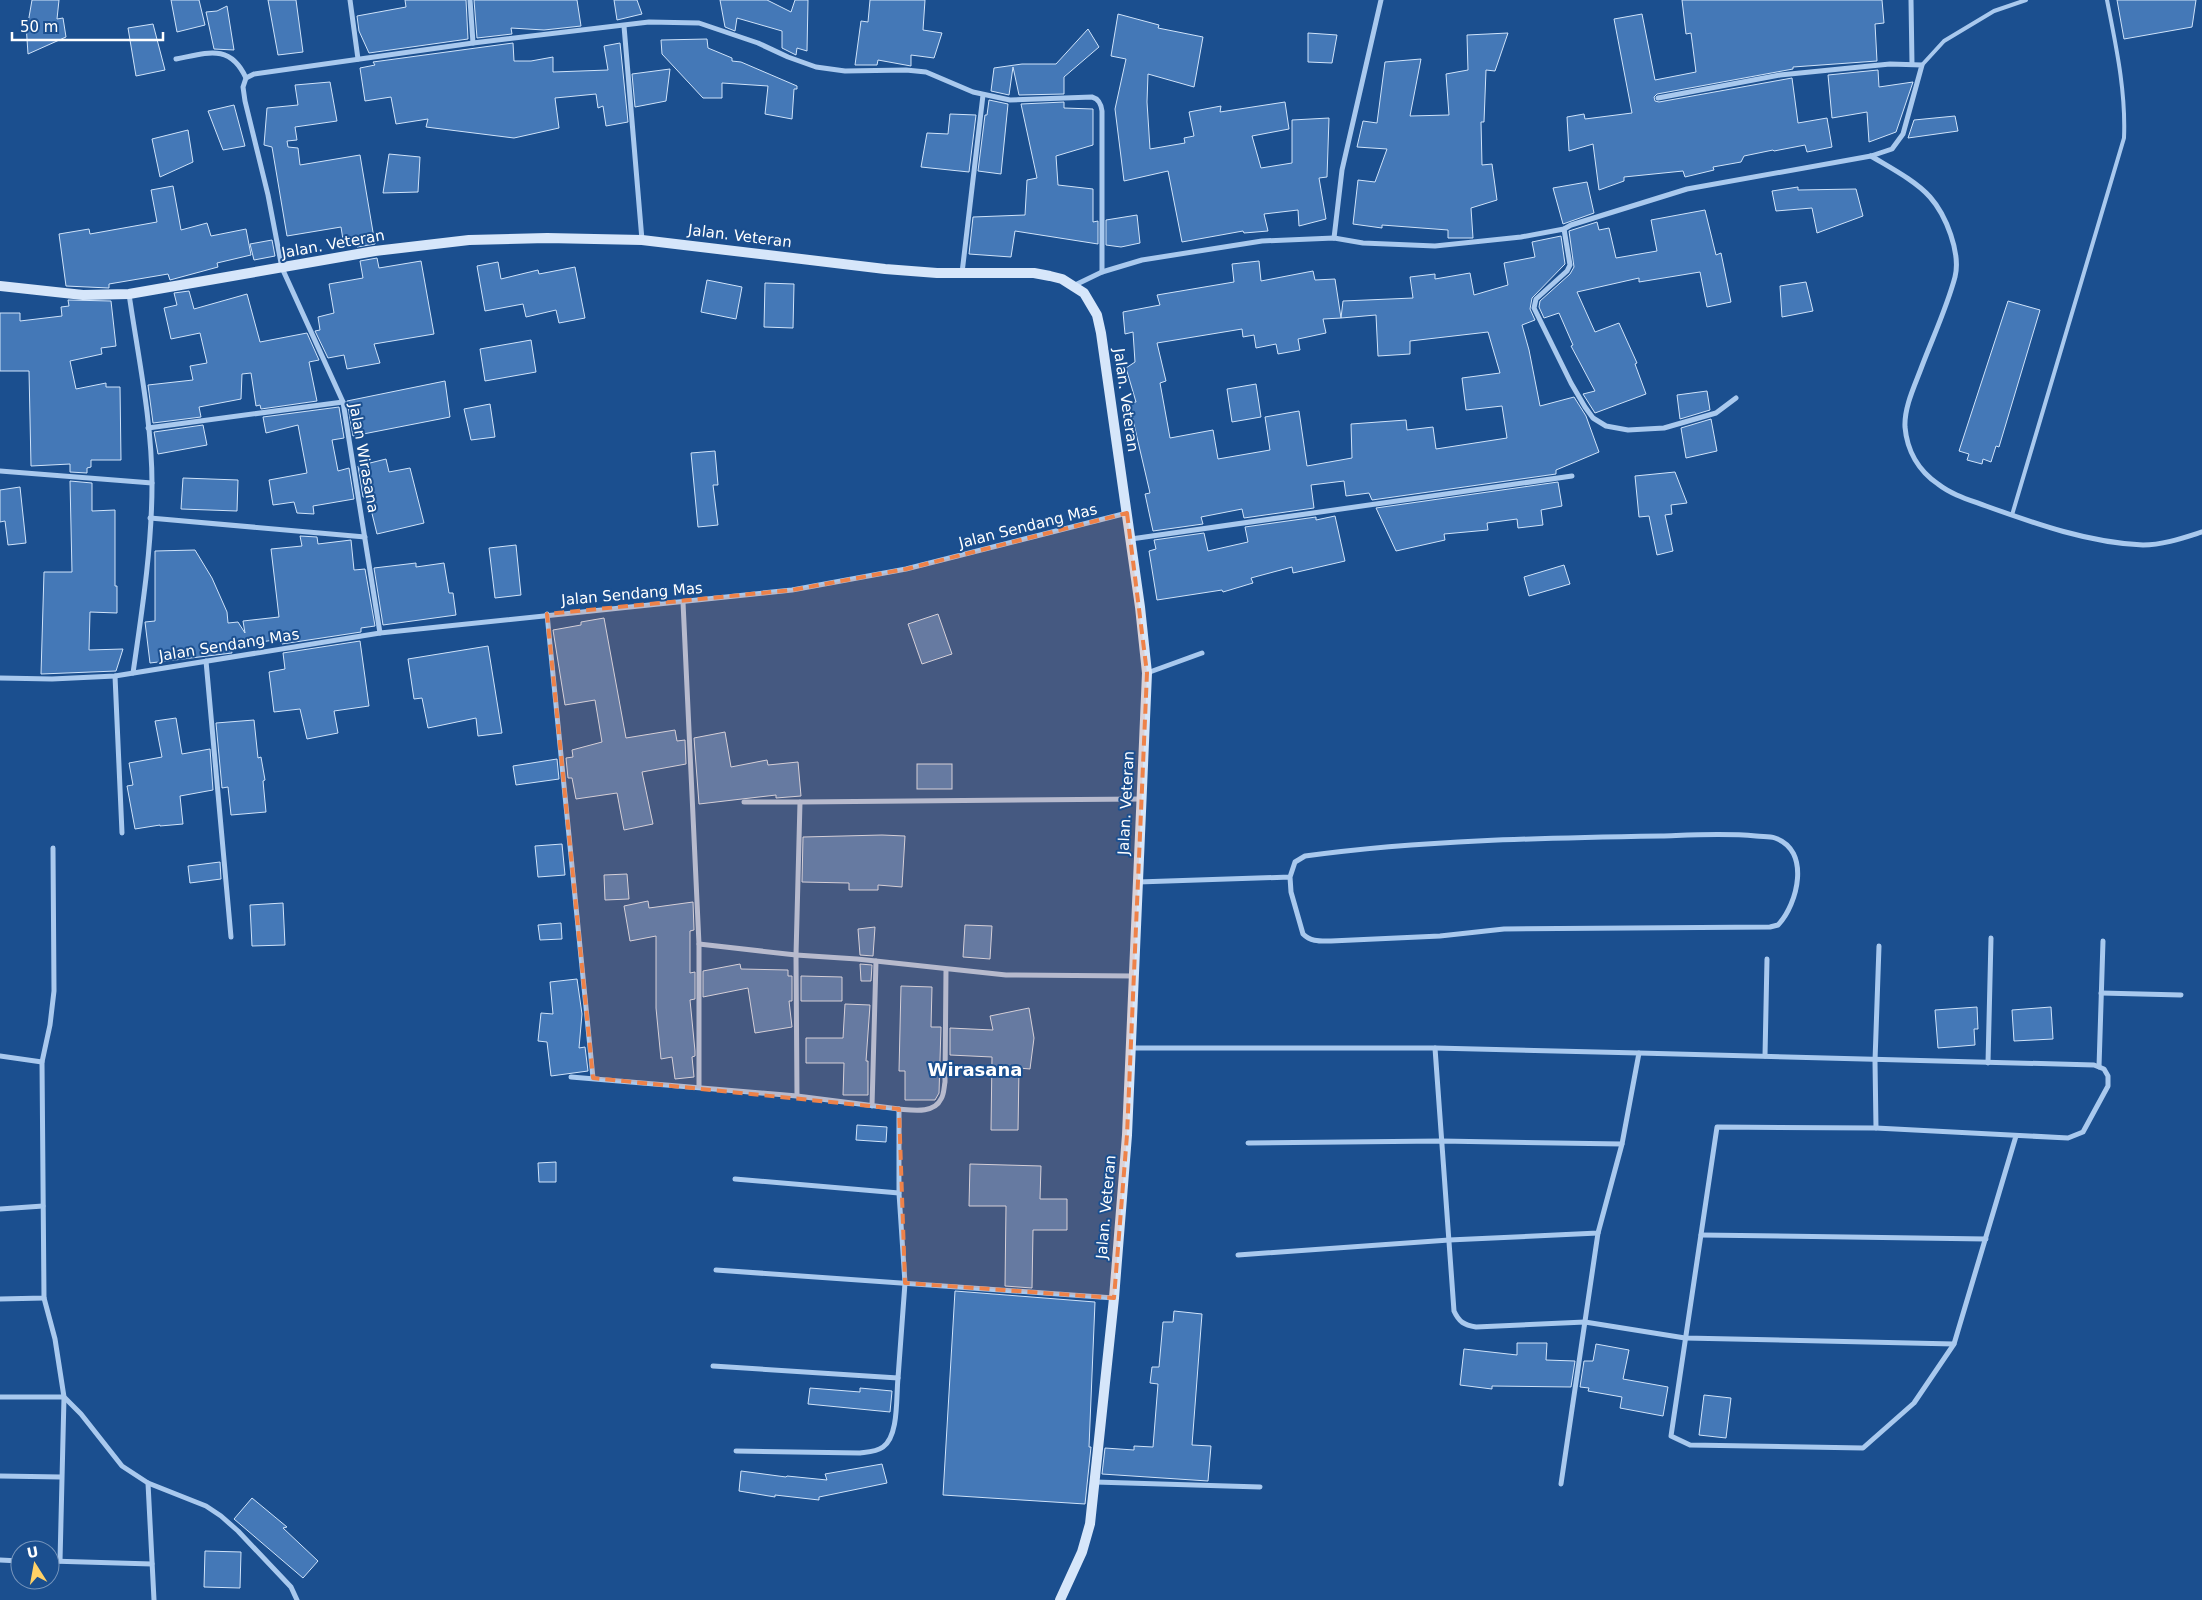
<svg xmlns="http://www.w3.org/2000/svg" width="2202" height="1600" font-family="'DejaVu Sans',sans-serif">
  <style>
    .building { fill: #4478b7; stroke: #cfe3fa }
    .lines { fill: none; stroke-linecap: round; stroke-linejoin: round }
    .lane { stroke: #a9c9ee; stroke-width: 4 }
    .street { stroke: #a9c9ee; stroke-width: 5 }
    .secondary { stroke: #d6e6fa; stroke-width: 10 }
    .marked { fill: #ee8249; fill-opacity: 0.2; stroke: #ee8249; stroke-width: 4; stroke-dasharray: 10 6; stroke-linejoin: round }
    .labels { text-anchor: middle; stroke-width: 4; stroke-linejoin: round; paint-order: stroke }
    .street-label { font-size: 15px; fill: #fff; stroke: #1b4f8f }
    .quarter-label { font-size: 18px; font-weight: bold; fill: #fff; stroke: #1b4f8f }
  </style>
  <rect width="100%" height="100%" fill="#1b4f8f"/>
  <!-- building -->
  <g class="building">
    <path d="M32 0H59L57 19 63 18 66 37 28 54 26 24 28 23Z"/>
    <path d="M171 0H199L205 25 177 32Z"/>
    <path d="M268 0H296L303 52 278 55Z"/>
    <path d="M405 0H466L468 39 369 53 359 31 357 16 406 7Z"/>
    <path d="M474 0H577L581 26 544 30 511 28 512 34 477 38Z"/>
    <path d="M614 0H637L642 14 617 20Z"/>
    <path d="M720 0H767L791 12 795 0H808L807 51 797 48 796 55 782 48V31L737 18 735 31 725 27Z"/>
    <path d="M870 0H925L923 30 942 33 934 58 911 55V66L878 60 877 65H855L861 21 868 22Z"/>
    <path d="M1682 0H1882L1884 23 1875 24 1877 61 1793 67V69L1657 94 1654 97 1655 101 1659 102 1792 78 1798 123 1827 118 1832 147 1807 152 1805 145 1774 151 1773 150 1744 156 1741 162 1713 167 1714 170 1685 177 1683 171 1624 177V181L1599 190 1593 144 1569 151 1567 117 1584 114 1585 119 1632 113 1614 19 1642 14 1655 80 1696 72 1691 33 1686 34Z"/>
    <path d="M2117 0H2196L2192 27 2124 39Z"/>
    <path d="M227 6 234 50 214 49 206 12 217 11Z"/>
    <path d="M1118 14 1159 25 1158 28 1203 37 1194 87 1148 74 1147 102 1150 149 1185 143 1184 138 1194 136 1189 112 1221 106 1220 112 1285 102 1289 129 1252 136 1261 168 1292 163V120L1329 118 1327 177 1319 178 1326 219 1299 226 1298 210 1264 214 1268 231 1244 233 1243 231 1182 242 1168 171 1124 181 1115 109 1126 59 1111 56Z"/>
    <path d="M153 24 165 70 136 76 128 28Z"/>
    <path d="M1088 29 1099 47 1064 77V94L1019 95 1013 67 1009 95 991 91 994 68 1022 64H1056Z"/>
    <path d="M1308 33 1337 35 1332 63 1308 62Z"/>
    <path d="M1508 33 1495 71 1486 70 1484 122H1481L1482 165 1492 164 1497 200 1471 208 1473 238H1448V230L1382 225V228L1353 224 1358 180 1375 182 1387 149 1357 147 1363 121 1377 123 1385 62 1421 59 1410 116 1449 115 1446 74 1468 70 1467 35Z"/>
    <path d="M707 39 708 48 732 58V61L741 62 797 86V89H794L792 119 765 114 768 86 722 83V98H703L662 54 661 40Z"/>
    <path d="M513 43 514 61H531L553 57V72L608 70 604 46 620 43 628 122 606 126 603 106 598 108 596 94 555 98 559 128 514 138 426 127 428 119 396 124 391 97 365 101 360 68 375 65 373 62Z"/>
    <path d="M670 69 666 101 635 107 632 74Z"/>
    <path d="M1878 70 1879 87 1913 82 1896 132 1869 142 1867 112 1832 118 1828 75Z"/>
    <path d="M330 82 337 121 295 127 297 140 287 141 288 147 298 148 300 165 360 155 375 244 357 247V244L344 246 341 227 287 236 272 147 264 145 267 108 298 105 295 85Z"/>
    <path d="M989 100 1008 104 1001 174 978 171 985 115H987Z"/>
    <path d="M1064 102V108L1093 109V145L1056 156 1058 185 1093 189V222L1098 221V244L1015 231 1011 257 969 254 973 217 1025 215 1027 180 1037 178 1021 104Z"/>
    <path d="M234 105 245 146 223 150 208 111Z"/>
    <path d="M950 114 976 115 969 172 921 167 927 133 948 134Z"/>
    <path d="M1955 116 1958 131 1908 138 1914 120Z"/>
    <path d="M188 130 193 162 160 177 152 139Z"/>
    <path d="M389 154 420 157 418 192 383 193Z"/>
    <path d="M1587 182 1594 213 1563 224 1553 188Z"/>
    <path d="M173 186 181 230 207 223 211 236 246 229 251 255 217 263 218 267 170 280 168 274 109 284V288L66 286 59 234 89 229 90 234 157 222 151 190Z"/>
    <path d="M1798 187V190L1856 189 1863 216 1817 233 1812 208 1776 211 1772 191Z"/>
    <path d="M1705 210 1716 255 1721 253 1731 302 1707 307 1700 272 1639 282V278L1577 292 1595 332 1619 323 1637 363 1635 364 1646 394 1595 413 1583 394 1595 391 1571 346 1573 345 1559 313 1544 318 1539 307 1540 301 1570 274 1574 267 1569 231 1597 222 1599 230 1609 228 1616 258 1657 251 1651 220Z"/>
    <path d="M1137 215 1140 243 1121 247 1106 245V220Z"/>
    <path d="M1561 236 1565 264 1532 298 1530 309 1535 320 1522 325 1529 350 1540 406 1574 397 1586 416 1599 452 1556 470V474L1372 500 1369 493 1346 496 1344 481 1311 485 1314 508 1244 518 1242 509 1201 517 1203 524 1153 531 1145 494 1150 493 1129 403 1136 402 1126 368 1135 362 1133 332 1125 334 1123 312 1160 305 1157 295 1234 282 1232 264 1259 261 1261 281 1313 271 1315 280 1335 279 1341 318 1323 319 1326 333 1298 339 1300 350 1278 354 1276 344 1256 348 1254 335 1243 337 1242 329 1157 343 1166 381 1160 383 1170 438 1213 430 1218 459 1270 450 1265 417 1299 411 1307 466 1352 458 1351 424 1406 420 1407 430 1433 427 1436 449 1507 438 1502 406 1466 410 1462 378 1500 373 1488 332 1410 341V354L1378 356 1376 315 1341 318 1343 301 1413 298 1410 277 1435 274V279L1470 273 1474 295 1508 285 1504 263 1535 257 1532 242Z"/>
    <path d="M272 240 275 256 254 260 250 244Z"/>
    <path d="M377 258 379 268 421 261 434 334 374 344 380 363 347 369 344 355 328 358 315 331 320 330 318 317 334 313 329 284 363 278 360 261Z"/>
    <path d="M498 262 501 279 538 270 539 274 575 267 585 318 559 323 556 310 526 317 523 304 485 311 477 266Z"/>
    <path d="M707 280 742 287 736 319 701 312Z"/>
    <path d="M1806 282 1813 311 1782 317 1780 286Z"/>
    <path d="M765 283 794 284 793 328 764 327Z"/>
    <path d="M189 291 194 309 247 294 260 342 307 333 319 360 309 362 317 401 261 409 260 405 256 406 251 373 242 374 241 399 199 407 201 417 153 423 148 385 193 380 190 366 207 363 200 333 171 339 164 308 177 305 174 293Z"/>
    <path d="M68 300 111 301 116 346 101 348 102 354 70 361 76 389 106 383V387H120L121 460H91V467L87 468V473L70 472V464L31 466 29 371H0V313H20V321L62 316 61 307 69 306Z"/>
    <path d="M2008 301 2040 310 1999 447 1996 446 1991 462 1983 459 1982 464 1967 460 1969 454 1959 451Z"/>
    <path d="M531 340 536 372 485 381 480 349Z"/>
    <path d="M445 381 450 417 353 436 347 401Z"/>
    <path d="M1256 384 1261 417 1232 422 1227 389Z"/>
    <path d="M1707 391 1710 410 1680 419 1677 395Z"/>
    <path d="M490 404 495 437 471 440 464 409Z"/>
    <path d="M339 407 344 438 332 440 338 471 349 468 354 499 313 506 314 514 297 513 294 502 273 505 269 480 307 473 298 425 266 433 263 417Z"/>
    <path d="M1711 419 1717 451 1686 458 1681 428Z"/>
    <path d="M203 425 207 445 158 454 154 432Z"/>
    <path d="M715 451 718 485H713L718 525 698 527 691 453Z"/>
    <path d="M386 459 389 472 410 468 424 523 377 534 368 497H363L358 466Z"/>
    <path d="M1675 472 1687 503 1671 505 1672 514 1665 515 1673 551 1657 555 1649 516 1639 517 1635 476Z"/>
    <path d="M183 478 238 480 237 511 181 509Z"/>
    <path d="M70 481 92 483V511L115 510V586H117V613L90 612 89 650 123 649 116 671 41 674 44 572H72Z"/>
    <path d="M1558 482 1562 506 1541 510 1543 525 1518 528 1517 519 1487 523 1488 530 1444 534 1445 540 1396 551 1376 508Z"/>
    <path d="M20 487 26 543 8 545 5 521 0 522V490Z"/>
    <path d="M1335 516 1345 561 1293 573 1292 567 1251 578 1253 583 1223 592 1222 590 1157 600 1149 551 1156 549 1154 540 1204 533 1208 551 1248 542 1245 527 1316 517V520Z"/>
    <path d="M300 536 317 537 318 544 351 540 354 570 365 569 375 626 361 628V632L282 644V639L231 646 232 653 150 663 145 622 155 621V551L195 550 212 578 227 612 228 623 238 622 245 633 243 621 279 617 271 549 302 546Z"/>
    <path d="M516 545 521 595 495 598 489 548Z"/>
    <path d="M416 563V567L444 563 449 593H453L456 615 383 625 374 568Z"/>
    <path d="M1564 565 1570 584 1529 596 1524 577Z"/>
    <path d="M938 614 952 654 922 664 908 624Z"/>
    <path d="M604 618 626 738 675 730 677 741 685 740 686 764 642 772 653 824 624 830 617 793 576 799 572 778H568L566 758 573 757 572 750 602 742 595 700 565 705 553 630 581 625V622Z"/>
    <path d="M360 641 369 706 334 711 338 733 307 739 300 709 274 712 269 672 285 669 283 653Z"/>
    <path d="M488 646 502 733 478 736 476 718 428 728 422 698 414 699 408 659Z"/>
    <path d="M176 718 182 754 210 749 213 790 180 796 183 824 160 826V825L135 829 127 786 133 785 129 763 162 757 155 721Z"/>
    <path d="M254 720 258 758 261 757 265 780 263 781 266 812 231 815 228 787 222 788 216 723Z"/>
    <path d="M725 732 731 767 767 760 768 765 798 762 801 796 776 798V795L699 804 694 738Z"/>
    <path d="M557 759 559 779 516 785 513 766Z"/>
    <rect x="917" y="764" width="35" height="25"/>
    <path d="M882 835 905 836 902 887 878 885V890H849V883L802 882 803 837Z"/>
    <path d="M562 844 565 875 538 877 535 846Z"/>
    <path d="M220 862 221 879 190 883 188 866Z"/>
    <path d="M627 874 629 899 605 900 604 875Z"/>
    <path d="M648 901 649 908 693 902 694 930 690 931V973L695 972V999L690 1000 695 1051V1056L692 1057 694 1077 675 1079 672 1057 661 1059 656 1008V936L630 941 624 906Z"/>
    <path d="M283 903 285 945 252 946 250 905Z"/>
    <path d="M561 923 562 939 540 940 538 925Z"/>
    <path d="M965 925 992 926 990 959 963 957Z"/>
    <path d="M875 927 873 956 860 955 858 929Z"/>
    <path d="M740 964 741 969 788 970V976H792V1001H789L792 1027 755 1033 748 988 703 997V971Z"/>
    <path d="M860 964 872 965 871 981H861Z"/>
    <path d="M801 976 842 977V1001H801Z"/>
    <path d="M577 979 582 1014 579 1048 585 1047 588 1071 551 1076 547 1042 538 1041 541 1013 553 1014 550 982Z"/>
    <path d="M901 986 932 987 931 1027H941L939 1093 935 1100H905V1071H899Z"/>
    <path d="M845 1004 870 1005 866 1061H868V1095H843L844 1063H806V1038H843Z"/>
    <path d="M1977 1007 1978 1029H1974L1975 1045 1938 1048 1935 1010Z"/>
    <path d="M2051 1007 2053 1039 2014 1041 2012 1010Z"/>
    <path d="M1029 1008 1034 1038 1030 1069 1019 1068 1018 1130H991L992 1057 950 1055V1028L993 1030 990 1016Z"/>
    <path d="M857 1125 887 1127 886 1142 856 1140Z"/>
    <path d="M556 1162V1182H539L538 1163Z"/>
    <path d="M970 1164 1041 1166 1040 1199H1067V1230H1033L1032 1288 1005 1286 1006 1206H969Z"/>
    <path d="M955 1291 1095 1302 1089 1447H1091L1085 1504 943 1495Z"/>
    <path d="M1174 1311 1202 1314 1192 1445 1211 1446 1208 1481 1102 1474 1105 1448 1134 1450V1446L1153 1447 1158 1384 1150 1383 1152 1367H1159L1163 1322H1173Z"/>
    <path d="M1517 1343H1547L1546 1360 1575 1361 1571 1387 1492 1386V1389L1460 1385 1464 1349 1517 1355Z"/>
    <path d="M1596 1344 1629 1350 1623 1379 1668 1387 1663 1416 1620 1408 1622 1397 1588 1391 1589 1388 1580 1387 1584 1361H1593Z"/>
    <path d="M810 1388 860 1392V1388L892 1391 890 1412 808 1404Z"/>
    <path d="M1704 1395 1731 1398 1726 1438 1699 1435Z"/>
    <path d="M882 1464 887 1483 819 1497V1500L775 1495V1497L739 1491 741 1471 786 1477 787 1476 827 1480 825 1474Z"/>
    <path d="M252 1498 287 1527 283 1528 318 1561 303 1578 234 1519Z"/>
    <path d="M205 1551 241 1552 240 1588 204 1587Z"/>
  </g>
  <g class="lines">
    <!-- lane -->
    <g class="lane">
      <path d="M1922 65 1944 41 1994 11 2026 0"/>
      <path d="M2012 515 2124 138C2126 91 2116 46 2107 0"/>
    </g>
    <!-- street -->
    <g class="street">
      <path d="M350 0 358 59"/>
      <path d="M470 0 473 43"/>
      <path d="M1911 0 1912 64"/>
      <path d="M624 26 642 240"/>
      <path d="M176 59C207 53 230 43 246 78"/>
      <path d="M1871 156C1889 167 1916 181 1930 197 1946 215 1961 253 1955 277 1947 307 1933 337 1922 366 1915 385 1904 407 1905 427 1907 451 1919 471 1938 484 1952 495 1970 500 1986 506 2036 524 2090 543 2143 545 2163 545 2183 538 2202 532"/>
      <path d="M1564 229 1570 265 1567 271 1536 299 1534 308 1571 383 1585 407 1593 418 1606 426 1628 430 1664 428 1716 413 1736 398"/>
      <path d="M1334 238 1342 170 1381 0"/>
      <path d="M962 273 983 95"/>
      <path d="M1073 286 1102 272 1142 260 1262 241 1334 238 1363 243 1435 246 1521 237 1564 229 1571 225 1687 189 1871 156 1892 149 1903 134 1922 65 1890 64 1780 75 1658 98"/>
      <path d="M129 294C138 356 152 421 152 484 152 547 142 611 133 673"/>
      <path d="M148 428 343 402"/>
      <path d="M0 471 152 483"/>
      <path d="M150 518 365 537"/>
      <path d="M1131 539 1572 476"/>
      <path d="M683 602 699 944V1087"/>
      <path d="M547 614 593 1078"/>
      <path d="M380 633 343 402 282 268 268 195 245 101 243 87 246 78 254 74 473 43 649 22 699 23 758 43 788 57 816 67 845 71 906 70 926 72 973 92 1010 100 1092 97C1099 99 1101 104 1102 111V272"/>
      <path d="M206 661 231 937"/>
      <path d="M1147 673 1202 653"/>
      <path d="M115 676 122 833"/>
      <path d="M0 678 52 679 115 676 380 633 792 590 906 569 1127 513"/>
      <path d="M800 802 1142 799"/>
      <path d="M1138 882 1290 877 1295 862 1305 856C1423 840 1542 838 1661 836 1692 835 1724 833 1756 836 1762 837 1769 836 1775 838 1811 850 1798 904 1778 925L1770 927 1504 929 1440 936 1331 941C1320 941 1311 942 1303 934L1291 892 1290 877"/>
      <path d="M699 944 796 955 800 802H744"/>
      <path d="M2101 993 2181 995"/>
      <path d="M1131 1048H1435L1639 1053 1622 1144 1598 1233 1449 1240 1238 1255"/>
      <path d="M1435 1048 1454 1311C1459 1322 1464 1325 1476 1327L1585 1322 1685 1338 1954 1344"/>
      <path d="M1639 1053 2094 1065 2104 1069 2108 1076V1086L2083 1132 2068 1138 1876 1128 1717 1127 1671 1436 1690 1445 1863 1448 1914 1403 1954 1344 2016 1136"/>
      <path d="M0 1056 42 1062"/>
      <path d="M1765 1056 1767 959"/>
      <path d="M1988 1063 1991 938"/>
      <path d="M2099 1067 2103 941"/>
      <path d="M571 1077 797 1096 899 1109V1193L905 1283 898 1378 713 1366"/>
      <path d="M797 1096 796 955 857 959 1006 975 1133 976"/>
      <path d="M872 1106 876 961"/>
      <path d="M899 1109C912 1110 934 1114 941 1099 944 1095 944 1087 945 1082L946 970"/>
      <path d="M1876 1128 1875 1061 1879 946"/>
      <path d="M1248 1143 1441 1141 1622 1144"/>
      <path d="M735 1179 899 1193"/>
      <path d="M0 1209 43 1206"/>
      <path d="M1701 1235 1986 1239"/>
      <path d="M716 1270 1114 1298"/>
      <path d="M44 1298 55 1339 64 1397 81 1414 122 1466 148 1483 206 1506 221 1516 238 1531 291 1587 297 1600"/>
      <path d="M0 1299 44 1298 42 1062 50 1025 54 991 53 848"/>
      <path d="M0 1397H64L60 1561"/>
      <path d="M736 1451 860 1453C868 1452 876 1452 883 1447 899 1436 896 1397 898 1378"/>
      <path d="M0 1476 61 1477"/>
      <path d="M1095 1482 1260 1487"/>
      <path d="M148 1483 154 1600"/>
      <path d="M1561 1484 1598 1233"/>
      <path d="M0 1560 20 1561"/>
      <path d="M50 1561 152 1564"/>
    </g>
    <!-- secondary -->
    <path class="secondary" d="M0 286 83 295 129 294 375 251 469 240 547 238 642 240 885 269 937 273H1034L1050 276 1062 279 1084 293 1097 315 1101 333 1140 607 1147 673 1127 1135 1114 1298 1090 1524 1082 1552 1060 1600"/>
  </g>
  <!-- marked area -->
  <path class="marked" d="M1127 513 1147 673 1127 1135 1114 1298 905 1283 899 1109 593 1078 547 614 792 590 906 569Z"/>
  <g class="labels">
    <!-- street labels -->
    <g class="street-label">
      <text transform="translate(740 236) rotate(7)" y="5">Jalan. Veteran</text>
      <text transform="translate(333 244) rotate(-10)" y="5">Jalan. Veteran</text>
      <text transform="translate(1126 400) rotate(82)" y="5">Jalan. Veteran</text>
      <text transform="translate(364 458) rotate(80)" y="5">Jalan Wirasana</text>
      <text transform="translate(1028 526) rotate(-14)" y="5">Jalan Sendang Mas</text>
      <text transform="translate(632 594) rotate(-5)" y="5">Jalan Sendang Mas</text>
      <text transform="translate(229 645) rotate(-9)" y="5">Jalan Sendang Mas</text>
      <text transform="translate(1126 803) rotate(-87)" y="5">Jalan. Veteran</text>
      <text transform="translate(1106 1207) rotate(-85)" y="5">Jalan. Veteran</text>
    </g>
    <!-- quarter labels -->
    <g class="quarter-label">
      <text x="975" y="1076">Wirasana</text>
    </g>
  </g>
  <!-- north arrow -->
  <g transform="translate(35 1565) rotate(349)"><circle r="24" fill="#1b4f8f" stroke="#7695bc"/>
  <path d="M0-4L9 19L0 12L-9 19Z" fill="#ffd166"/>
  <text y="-8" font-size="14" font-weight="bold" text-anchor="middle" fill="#ffffff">U</text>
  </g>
  <!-- scale -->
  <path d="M12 32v8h151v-8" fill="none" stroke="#ffffff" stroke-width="2.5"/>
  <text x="20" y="32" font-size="15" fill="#ffffff" stroke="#1b4f8f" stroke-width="4" paint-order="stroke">50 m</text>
</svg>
